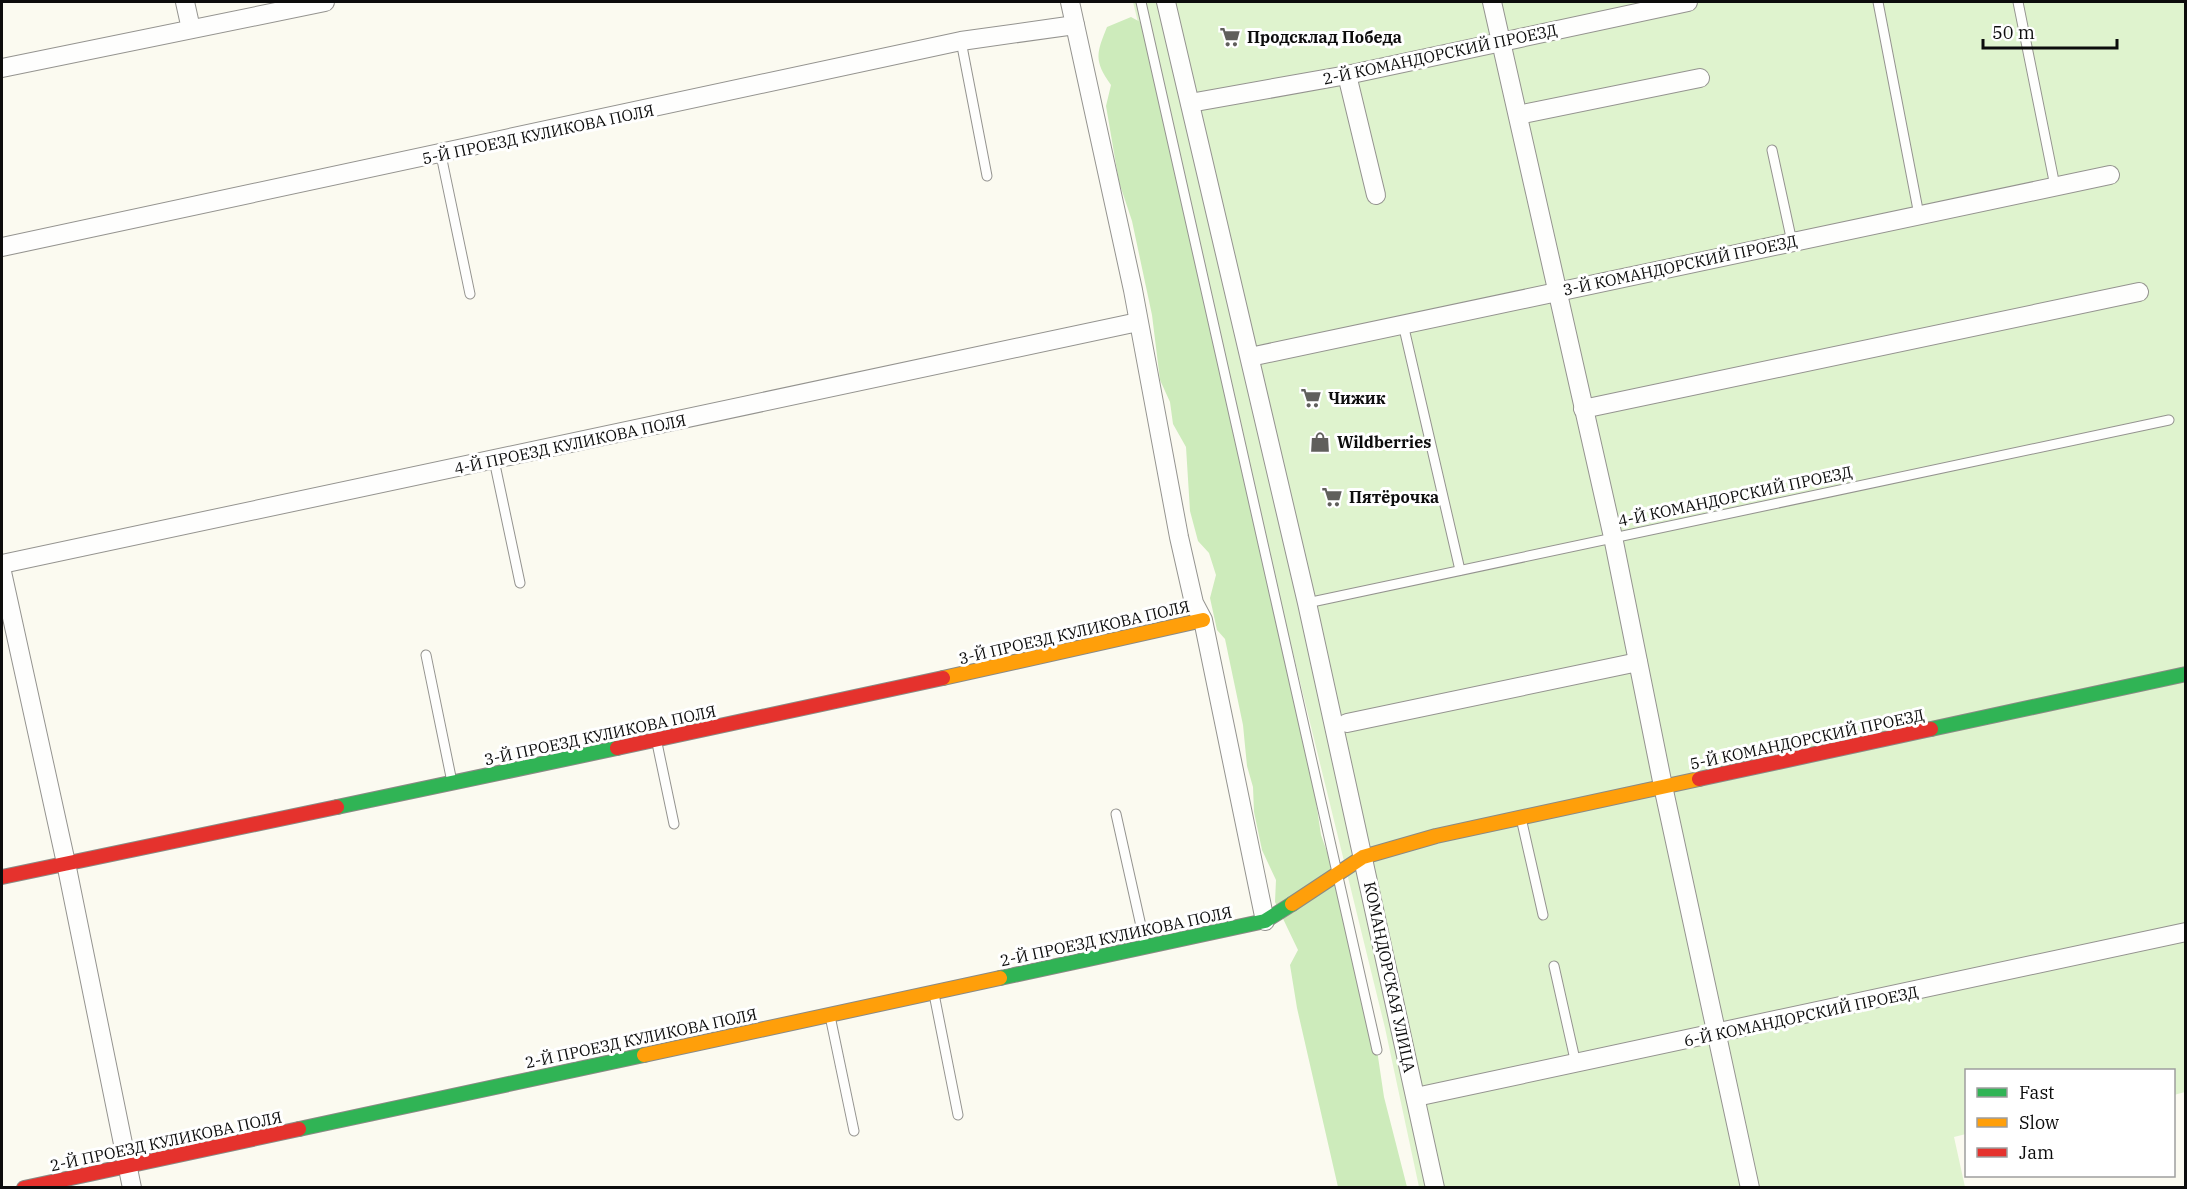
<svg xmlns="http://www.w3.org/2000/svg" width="2187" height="1189" font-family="'IBM Plex Serif',serif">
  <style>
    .green { fill: #dff3ce }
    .forest { fill: #cdebbb }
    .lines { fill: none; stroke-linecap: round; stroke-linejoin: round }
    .lane-casing { stroke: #94938f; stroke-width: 11 }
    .street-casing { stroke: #94938f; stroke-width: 20 }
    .fast-casing { stroke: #8a8a85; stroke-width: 16 }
    .slow-casing { stroke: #8a8a85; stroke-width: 16 }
    .jam-casing { stroke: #8a8a85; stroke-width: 16 }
    .lane { stroke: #fefefd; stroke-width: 9 }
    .street { stroke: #fefefd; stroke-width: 18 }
    .fast { stroke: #30b455; stroke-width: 14 }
    .slow { stroke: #ff9f0a; stroke-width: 14 }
    .jam { stroke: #e5322d; stroke-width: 14 }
    .labels { text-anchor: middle; stroke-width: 6; stroke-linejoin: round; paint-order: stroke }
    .poi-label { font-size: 16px; font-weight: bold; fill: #0c0c0c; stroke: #fff; text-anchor: start }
    .street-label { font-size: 16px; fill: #0c0c0c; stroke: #fff }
  </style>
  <rect width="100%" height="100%" fill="#fbfaf0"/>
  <!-- green -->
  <path class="green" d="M1133 2H2185V1092L2174 1095V1070H1966V1134L1954 1137 1965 1187H1419L1385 1028Z"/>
  <!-- forest -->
  <path class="forest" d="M1131 17 1144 24 1302 708 1321 835 1335 874 1377 1050 1384 1097 1407 1187H1338L1297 1008 1290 965 1298 950 1275 902 1276 880 1262 850 1254 812 1253 787 1247 766 1243 725 1230 663 1225 639 1217 630 1210 598 1216 575 1209 553 1198 541 1190 511 1186 447 1173 424 1170 402 1160 380 1152 315 1132 221 1119 182 1106 106 1111 85C1094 61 1096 54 1107 27Z"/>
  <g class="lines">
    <!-- lane casing -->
    <g class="lane-casing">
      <g id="lane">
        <path d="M1141 2 1377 1050"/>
        <path d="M1878 2 1919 215"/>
        <path d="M2018 2 2055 186"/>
        <path d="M961 41 987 176"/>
        <path d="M1772 150 1792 242"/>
        <path d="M441 155 470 294"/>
        <path d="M1403 324 1460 570"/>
        <path d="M494 460 520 583"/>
        <path d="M1307 603 2169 420"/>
        <path d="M426 655 452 782"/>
        <path d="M657 743 674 824"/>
        <path d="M1116 814 1145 944"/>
        <path d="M1521 818 1543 915"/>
        <path d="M1554 966 1576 1064"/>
        <path d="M934 994 958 1115"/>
        <path d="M830 1016 854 1131"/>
      </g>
    </g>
    <!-- street casing -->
    <g class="street-casing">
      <g id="street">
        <path d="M185 2 191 29"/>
        <path d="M1070 2 1133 290 1179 537 1194 603 1203 620 1265 921"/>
        <path d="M1166 2 1307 603 1435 1188"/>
        <path d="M1492 2 1613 537 1663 786 1750 1188"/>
        <path d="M2 68 325 2"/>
        <path d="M1347 75 1376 195"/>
        <path d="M1190 103 1347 75 1688 2"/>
        <path d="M1518 115 1700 78"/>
        <path d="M2 247 961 41 1075 25"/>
        <path d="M1250 357 2110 175"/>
        <path d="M1583 409 2139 292"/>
        <path d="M2 564 1138 322"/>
        <path d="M2 572 66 863 132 1188"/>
        <path d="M1347 723 1638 662"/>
        <path d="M1416 1097 2186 932"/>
      </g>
    </g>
    <!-- fast casing -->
    <g class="fast-casing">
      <g id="fast">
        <path d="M1931 729 2186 674"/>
        <path d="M337 807 617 748"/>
        <path d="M1000 978 1265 921 1292 904"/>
        <path d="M299 1129 644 1055"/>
      </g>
    </g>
    <!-- slow casing -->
    <g class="slow-casing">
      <g id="slow">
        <path d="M943 678 1203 620"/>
        <path d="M1292 904 1363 857 1436 836 1699 779"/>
        <path d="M644 1055 1000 978"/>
      </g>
    </g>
    <!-- jam casing -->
    <g class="jam-casing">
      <g id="jam">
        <path d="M617 748 943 678"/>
        <path d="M1699 779 1931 729"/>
        <path d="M2 877 337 807"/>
        <path d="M24 1188 299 1129"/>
      </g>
    </g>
    <!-- lane -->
    <use href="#lane" class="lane"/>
    <!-- street -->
    <use href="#street" class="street"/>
    <!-- fast -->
    <use href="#fast" class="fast"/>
    <!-- slow -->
    <use href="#slow" class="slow"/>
    <!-- jam -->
    <use href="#jam" class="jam"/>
  </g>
  <!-- icons -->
  <defs>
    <g id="supermarket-bare" transform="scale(1.62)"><path d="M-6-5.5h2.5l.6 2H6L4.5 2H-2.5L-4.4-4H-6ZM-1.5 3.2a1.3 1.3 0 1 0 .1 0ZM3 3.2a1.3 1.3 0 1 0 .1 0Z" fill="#605f5c" stroke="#fff" stroke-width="2.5" paint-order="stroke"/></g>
    <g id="shop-bare" transform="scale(1.62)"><path d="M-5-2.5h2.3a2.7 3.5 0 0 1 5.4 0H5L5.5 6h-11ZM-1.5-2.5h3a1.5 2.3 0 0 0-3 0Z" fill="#605f5c" stroke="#fff" stroke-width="2.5" paint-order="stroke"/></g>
  </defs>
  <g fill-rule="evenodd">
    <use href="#supermarket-bare" x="1230" y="37"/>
    <use href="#supermarket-bare" x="1311" y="398"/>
    <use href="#shop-bare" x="1320" y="442"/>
    <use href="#supermarket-bare" x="1332" y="497"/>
  </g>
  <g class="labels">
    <!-- poi labels -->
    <g class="poi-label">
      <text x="1247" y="43">Продсклад Победа</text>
      <text x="1328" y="404">Чижик</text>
      <text x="1337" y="448">Wildberries</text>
      <text x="1349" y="503">Пятёрочка</text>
    </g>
    <!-- street labels -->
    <g class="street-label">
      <text transform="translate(1440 54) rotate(-12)" y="6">2-Й КОМАНДОРСКИЙ ПРОЕЗД</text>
      <text transform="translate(538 134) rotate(-12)" y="6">5-Й ПРОЕЗД КУЛИКОВА ПОЛЯ</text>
      <text transform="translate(1680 265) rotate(-12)" y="6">3-Й КОМАНДОРСКИЙ ПРОЕЗД</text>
      <text transform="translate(570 444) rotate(-12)" y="6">4-Й ПРОЕЗД КУЛИКОВА ПОЛЯ</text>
      <text transform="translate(1735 496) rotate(-12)" y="6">4-Й КОМАНДОРСКИЙ ПРОЕЗД</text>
      <text transform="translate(1074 632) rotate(-13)" y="6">3-Й ПРОЕЗД КУЛИКОВА ПОЛЯ</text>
      <text transform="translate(600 735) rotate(-12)" y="6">3-Й ПРОЕЗД КУЛИКОВА ПОЛЯ</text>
      <text transform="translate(1807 739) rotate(-12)" y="6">5-Й КОМАНДОРСКИЙ ПРОЕЗД</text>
      <text transform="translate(1116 936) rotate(-12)" y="6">2-Й ПРОЕЗД КУЛИКОВА ПОЛЯ</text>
      <text transform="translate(1390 977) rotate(78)" y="6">КОМАНДОРСКАЯ УЛИЦА</text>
      <text transform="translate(1801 1016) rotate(-12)" y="6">6-Й КОМАНДОРСКИЙ ПРОЕЗД</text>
      <text transform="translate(641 1038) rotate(-12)" y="6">2-Й ПРОЕЗД КУЛИКОВА ПОЛЯ</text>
      <text transform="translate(166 1141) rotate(-12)" y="6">2-Й ПРОЕЗД КУЛИКОВА ПОЛЯ</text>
    </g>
  </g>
  <!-- border -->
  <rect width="2187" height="1189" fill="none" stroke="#0c0c0c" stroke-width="6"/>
  <!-- legend -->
  <rect x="1965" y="1069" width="210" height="108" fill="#ffffff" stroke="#9e9e9e" stroke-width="1.5"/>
  <rect x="1977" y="1088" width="30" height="9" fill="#30b455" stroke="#9e9e9e" stroke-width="1.5"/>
  <text x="2019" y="1099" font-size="18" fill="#0c0c0c">Fast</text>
  <rect x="1977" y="1118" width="30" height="9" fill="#ff9f0a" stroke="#9e9e9e" stroke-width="1.5"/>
  <text x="2019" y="1129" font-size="18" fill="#0c0c0c">Slow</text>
  <rect x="1977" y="1148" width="30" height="9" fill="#e5322d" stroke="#9e9e9e" stroke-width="1.5"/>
  <text x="2019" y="1159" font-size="18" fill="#0c0c0c">Jam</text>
  <!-- scale -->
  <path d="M1983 39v9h134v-9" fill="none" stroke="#0c0c0c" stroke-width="3"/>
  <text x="1992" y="39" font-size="18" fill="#0c0c0c" stroke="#ffffff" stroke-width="4.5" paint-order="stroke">50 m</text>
</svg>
